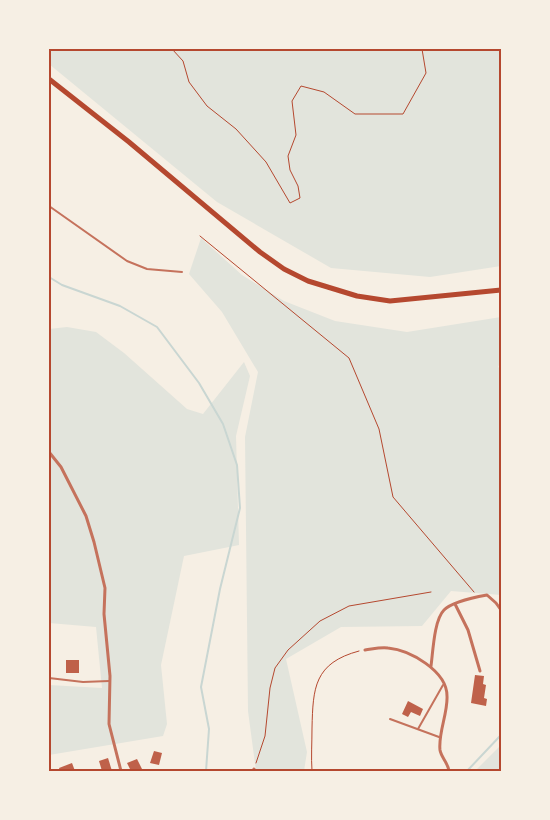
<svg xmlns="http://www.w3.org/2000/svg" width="550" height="820" font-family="'Work Sans',sans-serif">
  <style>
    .green { fill: #e2e4dc }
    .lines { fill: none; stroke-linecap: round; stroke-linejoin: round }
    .stream { stroke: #c9d6d2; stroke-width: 2 }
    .building { fill: #bf614a }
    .path { stroke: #b5482f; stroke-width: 1 }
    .service { stroke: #c5725c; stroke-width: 2 }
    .minor { stroke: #c5725c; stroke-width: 3 }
    .primary { stroke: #b5482f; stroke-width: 5 }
    .neatline { fill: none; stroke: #b5482f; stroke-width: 2 }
  </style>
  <rect width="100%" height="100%" fill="#f6efe4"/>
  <!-- green -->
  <g class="green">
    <path d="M49 49H501V266L430 277 331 268 217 202 49 64Z"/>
    <path d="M201 238 242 275 284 301 335 321 407 332 501 317V361L498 367 501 369V595L451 591 422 626 341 627 286 659 307 752 304 771H256L248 711 245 437 258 372 222 312 189 274Z"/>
    <path d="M67 327 96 332 124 353 187 409 203 414 244 362 250 376 236 436 239 545 184 556 161 665 167 724 163 736 49 755V685L102 688 96 627 49 623V329Z"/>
    <path d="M501 745V771H475Z"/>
  </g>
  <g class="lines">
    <!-- stream -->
    <g class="stream">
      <path d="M49 277 62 285 120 306 157 327 199 383 223 424 237 465 240 508 220 589 201 687 209 729 206 771"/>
      <path d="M467 771 501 735"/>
    </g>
  </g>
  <!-- building -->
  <g class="building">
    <rect x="66" y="660" width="13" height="13"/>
    <path d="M475 675 484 676 483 684 486 685 484 698 487 699 486 706 471 703Z"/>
    <path d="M408 701 423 709 420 716 411 712 408 717 402 714Z"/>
    <path d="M154 751 162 753 159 765 150 763Z"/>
    <path d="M108 758 112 771H102L99 761Z"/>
    <path d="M137 759 143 771H131L127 763Z"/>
    <path d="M72 763 75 771H60L59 768Z"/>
  </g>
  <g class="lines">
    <!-- path -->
    <g class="path">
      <path d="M172 49 183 61 189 82 207 106 236 129 266 162 290 203 300 198 298 186 290 170 288 156 296 135 292 101 301 86 324 92 355 114H403L426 73 422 49"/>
      <path d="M200 236 349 358 379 429 393 497 474 592"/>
      <path d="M256 763 265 736 270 688 275 668 288 650 320 621 349 606 431 592"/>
      <path d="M312 771C311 757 312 743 312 728 313 688 314 663 359 651"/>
    </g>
    <!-- service -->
    <g class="service">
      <path d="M49 206 127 261 147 269 182 272"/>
      <path d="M49 678 83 682 109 681"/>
      <path d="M390 719 439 737"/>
      <path d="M418 729 443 685"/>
    </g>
    <!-- minor -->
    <g class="minor">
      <path d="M49 452 61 467 86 516 94 542 105 588 104 614 110 676 109 724 121 771"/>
      <path d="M455 604 468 630 480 671"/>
      <path d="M365 650C373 649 380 647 388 648 410 650 447 671 447 696 448 713 438 733 440 750 441 757 448 763 449 771"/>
      <path d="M431 666C433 652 434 620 444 610 452 602 476 597 487 595L496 603 501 610"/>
      <path d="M253 771 254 769"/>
    </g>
    <!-- primary -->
    <path class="primary" d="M49 79 129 142 260 252 284 269 308 281 357 296 390 301 501 290"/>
  </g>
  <!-- border -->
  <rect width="550" height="820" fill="none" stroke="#f6efe4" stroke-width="100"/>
  <rect x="50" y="50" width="450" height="720" class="neatline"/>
</svg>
